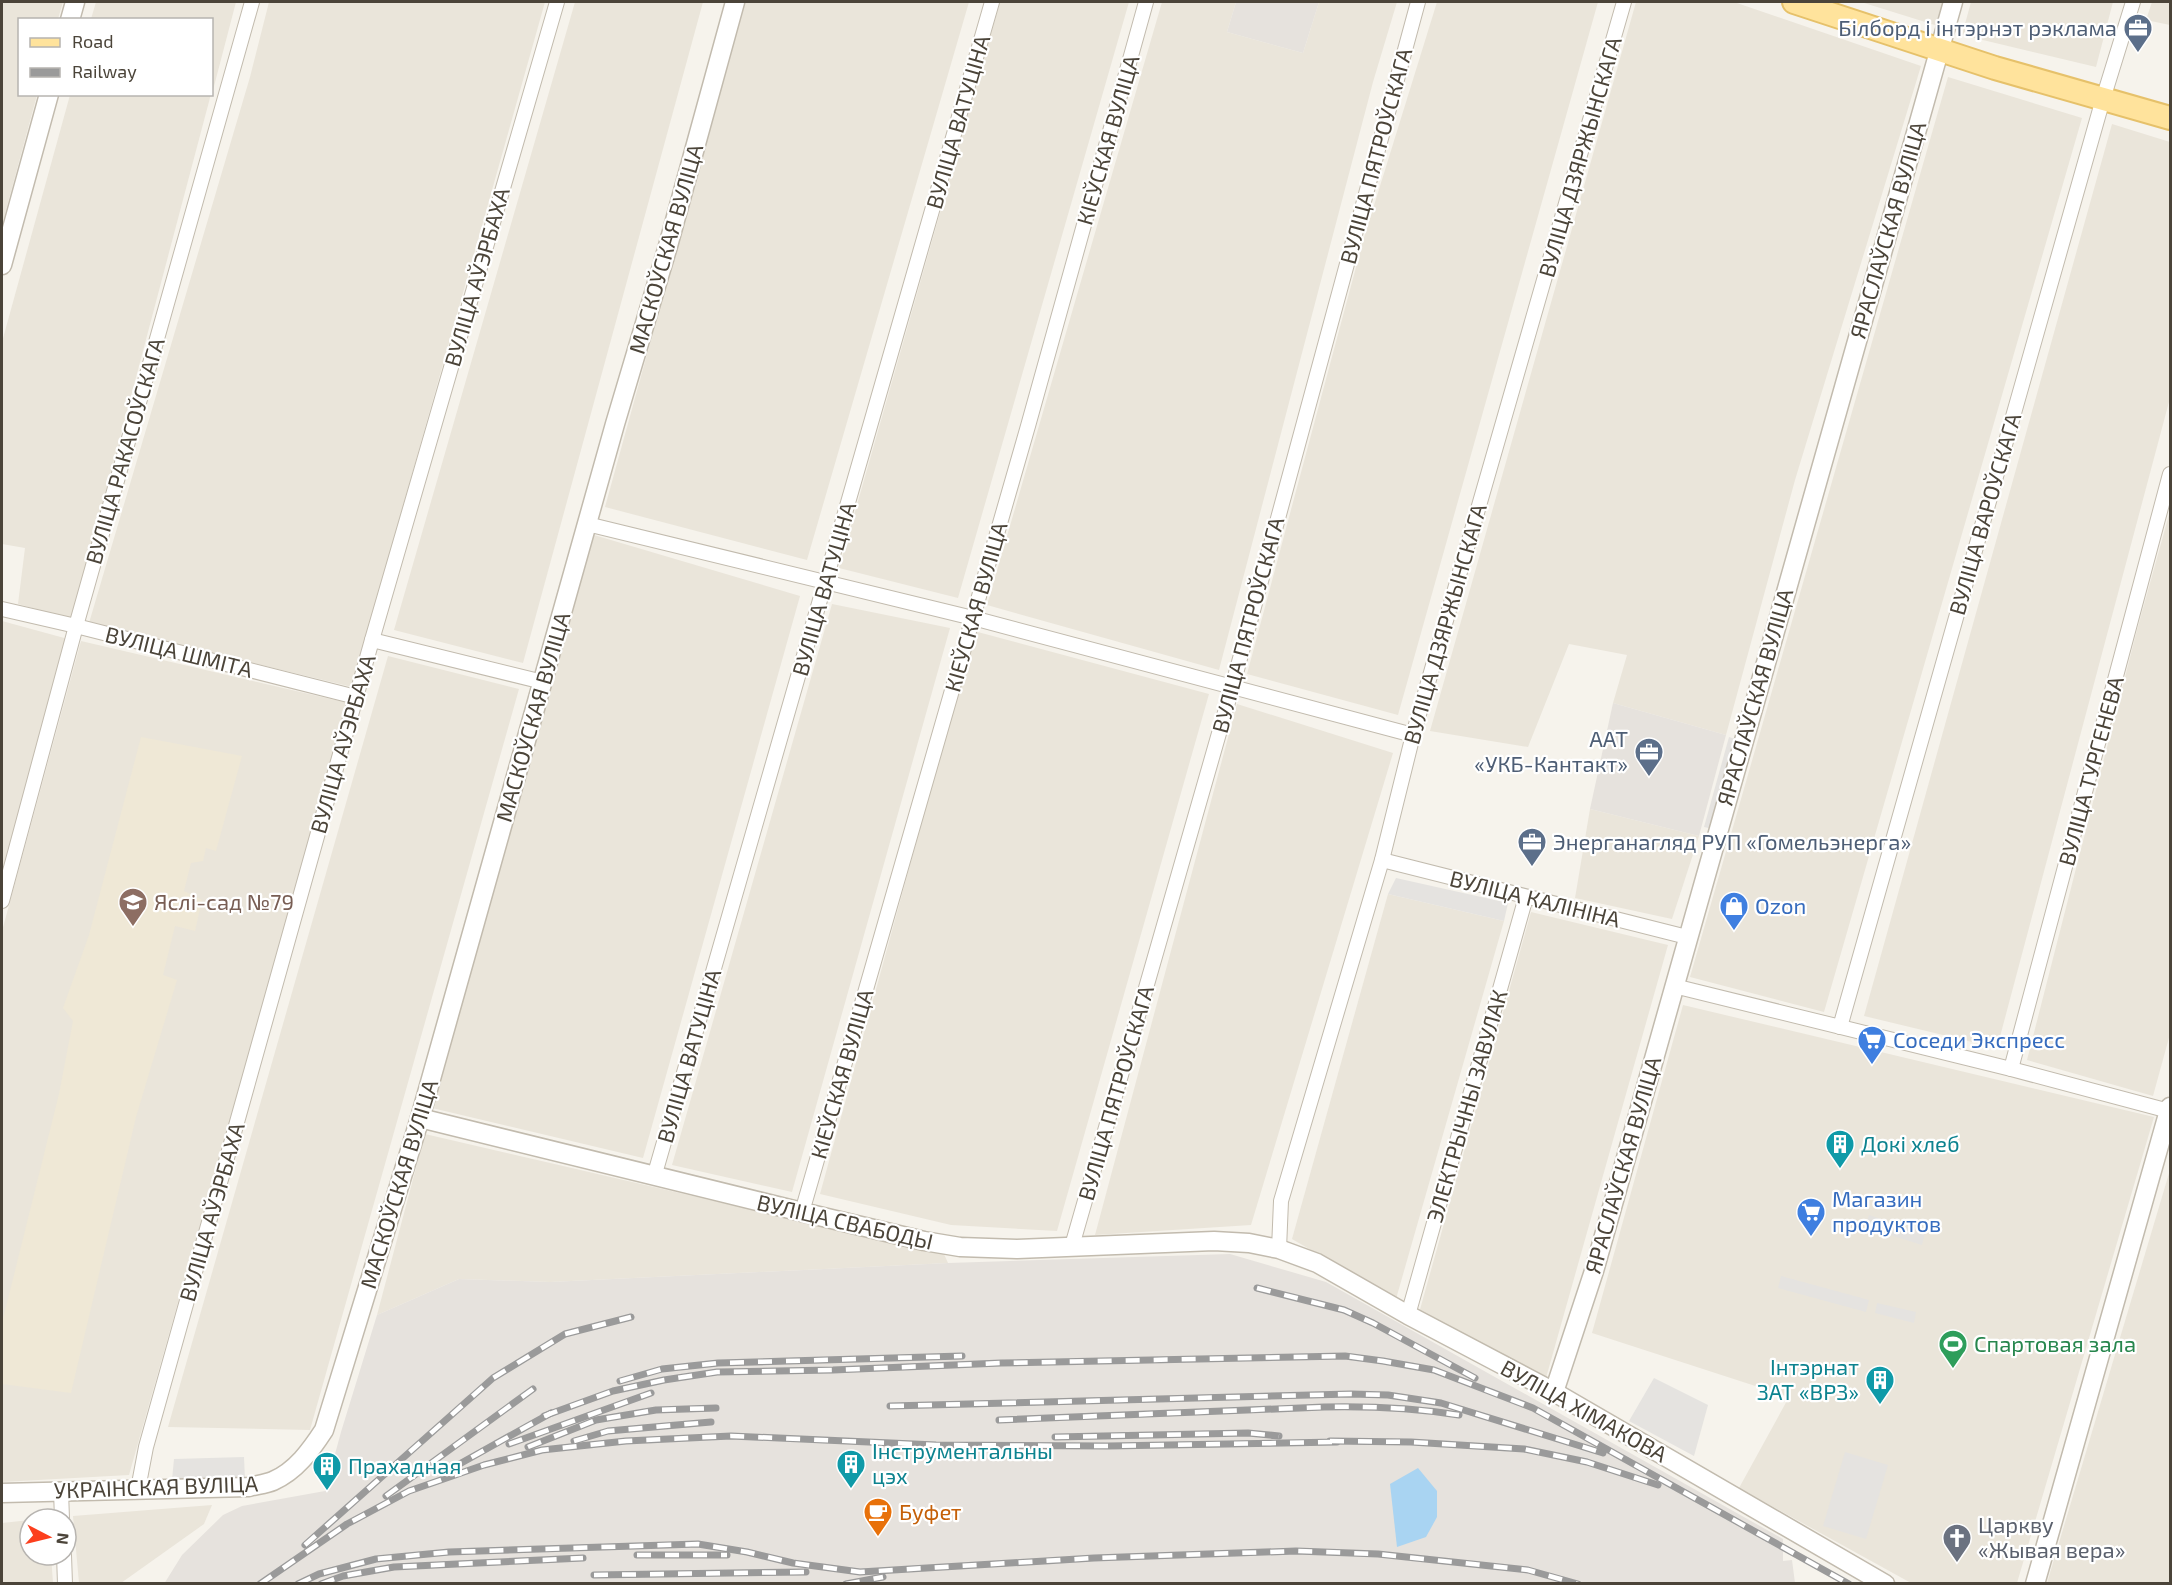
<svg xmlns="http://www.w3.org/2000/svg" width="2172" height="1585" font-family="'Exo 2',sans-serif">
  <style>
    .residential { fill: #eae5da }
    .industrial { fill: #e6e2dd }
    .education { fill: #efe8d6 }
    .parking { fill: #e5e3e0 }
    .water { fill: #a9d4f2 }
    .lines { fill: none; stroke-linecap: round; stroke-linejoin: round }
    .minor-casing { stroke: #c2bbae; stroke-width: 16 }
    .tertiary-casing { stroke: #c2bbae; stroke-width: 21 }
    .primary-casing { stroke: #e6c16a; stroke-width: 26 }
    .minor { stroke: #fff; stroke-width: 14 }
    .tertiary { stroke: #fff; stroke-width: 18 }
    .primary { stroke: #ffe39c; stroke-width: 22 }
    .rail-casing { stroke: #9a9a9a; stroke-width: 7 }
    .rail { stroke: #fff; stroke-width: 4.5; stroke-dasharray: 14; stroke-linecap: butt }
    .labels { text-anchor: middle; stroke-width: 4.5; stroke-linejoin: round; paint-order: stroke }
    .service-label { font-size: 22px; fill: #4e5e75; stroke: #fff; text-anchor: end }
    .street-label { font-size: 22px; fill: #4b4439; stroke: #fff }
    .education-label { font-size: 22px; fill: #785e54; stroke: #fff; text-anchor: start }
    .shop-label { font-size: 22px; fill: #366cbe; stroke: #fff; text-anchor: start }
    .culture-label { font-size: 22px; fill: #0d838f; stroke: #fff; text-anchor: start }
    .leisure-label { font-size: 22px; fill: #27864d; stroke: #fff; text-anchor: start }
    .food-label { font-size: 22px; fill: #c56008; stroke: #fff; text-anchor: start }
    .worship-label { font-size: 22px; fill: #5b616d; stroke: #fff; text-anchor: start }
  </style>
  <rect width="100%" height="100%" fill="#f6f3ec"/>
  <!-- residential -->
  <g class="residential">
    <path d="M2 2H63L58 19 20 20V94L37 95 2 225Z"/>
    <path d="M96 2H236L212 94V20L91 19Z"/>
    <path d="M269 2H545L352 687 89 623 250 77Z"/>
    <path d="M575 2H703L523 663 394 630Z"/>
    <path d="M744 2H969L807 560 605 507Z"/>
    <path d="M1000 2H1129L958 598 839 568Z"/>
    <path d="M1162 2H1236L1227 32 1303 53 1319 2H1397L1373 82 1219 670 987 605Z"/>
    <path d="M1437 2H1598L1398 715 1247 674 1363 241Z"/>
    <path d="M1636 2H1734L1921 66 1795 480 1726 735 1613 703 1627 655 1569 644 1528 747 1430 731Z"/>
    <path d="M1861 2H1945L1938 26Z"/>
    <path d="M1971 2H2113L2096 67 1962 35Z"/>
    <path d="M2152 2H2170V25L2146 20Z"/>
    <path d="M1948 77 2082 118 1824 1012 1690 977Z"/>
    <path d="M211 94 72 619 18 604 25 548 2 544V342L70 95Z"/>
    <path d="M2112 124 2170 142V398L1997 1048 1864 1016Z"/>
    <path d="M2170 511V1034L2153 1096 2027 1060 2137 630Z"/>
    <path d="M594 535 800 596 643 1158 432 1108Z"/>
    <path d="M832 604 950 628 792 1192 672 1165Z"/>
    <path d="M2 621 68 639 2 876Z"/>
    <path d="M974 631 1209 694 1057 1231 951 1225 820 1194Z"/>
    <path d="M81 641 348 703 129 1475 2 1482V931Z"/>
    <path d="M388 656 519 689 310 1430 168 1427Z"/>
    <path d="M1237 704 1393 753 1251 1225 1095 1235Z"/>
    <path d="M1590 809 1699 836 1672 919 1575 898Z"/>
    <path d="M1388 894 1504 921 1396 1299 1292 1239Z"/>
    <path d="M1531 912 1668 945 1546 1378 1419 1313Z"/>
    <path d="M1683 1005 2154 1117 2017 1583H1911L1739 1488 1789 1397 1592 1333Z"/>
    <path d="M425 1134 944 1254 948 1263 550 1282 459 1279 377 1315Z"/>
    <path d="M2170 1170V1583H2047Z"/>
    <path d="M212 1505 204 1524 121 1583H79L73 1516Z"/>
    <path d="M30 1520V1555H51L53 1583H2V1523Z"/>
  </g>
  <!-- industrial -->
  <g class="industrial">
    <path d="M1236 2H1319L1303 53 1227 32Z"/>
    <path d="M1613 703 1726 735 1699 836 1590 809Z"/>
    <path d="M1230 1254 1326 1282 1783 1539V1561L1792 1560 1795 1583 164 1584 182 1555 223 1515 242 1506 325 1491 341 1432 377 1315 459 1279 550 1282 948 1263Z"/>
  </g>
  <!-- education -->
  <path class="education" d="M141 737 242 756 216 851 206 848 203 861 191 863 184 891 202 900 195 931 175 926 163 975 177 980 136 1117 71 1393 2 1384V1323L59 1094 73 1021 63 1008 89 935Z"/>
  <!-- parking -->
  <g class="parking">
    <path d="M1729 737 1738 740 1713 829 1704 827Z"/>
    <path d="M1396 878 1508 903 1504 921 1388 894Z"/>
    <path d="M1869 1215 1925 1233 1922 1245 1865 1227Z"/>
    <path d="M1781 1276 1869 1300 1866 1312 1778 1288Z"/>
    <path d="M1877 1303 1916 1312 1914 1323 1875 1313Z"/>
    <path d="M1654 1378 1708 1405 1694 1456 1629 1421Z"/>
    <path d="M1845 1452 1888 1465 1866 1539 1823 1526Z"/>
    <path d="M244 1457 245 1480H172L174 1459Z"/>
  </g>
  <!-- water -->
  <path class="water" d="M1418 1468 1437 1491V1517L1426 1537 1397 1547 1390 1484Z"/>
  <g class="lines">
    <!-- minor casing -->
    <g class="minor-casing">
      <g id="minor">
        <path d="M587 524 973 618 1413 735"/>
        <path d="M2 609 76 626 356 697"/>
        <path d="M372 640 543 682"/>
        <path d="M1382 860 1687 937"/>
        <path d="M2 901 76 626 252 2"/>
        <path d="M1674 986 2011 1069 2169 1111"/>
        <path d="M1840 1027 2103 99 2133 2"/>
        <path d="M2011 1069 2170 474"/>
        <path d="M654 1177 992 2"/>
        <path d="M802 1212 1028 426 1146 2"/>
        <path d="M1072 1246 1232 688 1418 2"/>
        <path d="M1279 1249 1281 1201 1382 860 1413 735 1624 2"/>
        <path d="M1408 1315 1526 897"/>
        <path d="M138 1489 146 1447 372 640 557 2"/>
        <path d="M61 1491 62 1519"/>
        <path d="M64 1555 65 1584"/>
      </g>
    </g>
    <!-- tertiary casing -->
    <g class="tertiary-casing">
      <g id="tertiary">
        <path d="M70 20 75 2"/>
        <path d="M2 265 49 94"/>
        <path d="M420 1118 802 1212 924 1241 960 1247 1017 1249 1214 1241 1249 1243 1279 1249 1317 1263 1408 1315 1554 1392 1885 1584"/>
        <path d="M1554 1392 1594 1271 1953 2"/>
        <path d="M2 1493 249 1487C256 1485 266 1484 273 1481 296 1471 311 1450 324 1430L420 1118 615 424 668 246 735 2"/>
        <path d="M2035 1584 2170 1107"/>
      </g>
    </g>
    <!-- primary casing -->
    <g class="primary-casing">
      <path id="primary" d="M1794 2 1995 68 2170 118"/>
    </g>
    <!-- minor -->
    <use href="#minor" class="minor"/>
    <!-- tertiary -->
    <use href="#tertiary" class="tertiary"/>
    <!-- primary -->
    <use href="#primary" class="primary"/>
    <!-- rail casing -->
    <g class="rail-casing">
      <g id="rail">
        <path d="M1257 1288 1344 1310 1373 1323 1475 1378"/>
        <path d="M620 1381 662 1369 718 1363 962 1356"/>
        <path d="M890 1406 1351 1394 1388 1395 1441 1403 1603 1453"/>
        <path d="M544 1416 613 1391 664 1380 717 1372 833 1370 1001 1363 1345 1356 1383 1361 1434 1370 1533 1408 1849 1584"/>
        <path d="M999 1420 1324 1407C1370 1406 1414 1408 1459 1415"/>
        <path d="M1055 1437 1248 1433 1279 1436"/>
        <path d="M574 1441 608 1431 711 1422"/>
        <path d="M1330 1441 1411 1442 1524 1449 1587 1462 1658 1485"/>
        <path d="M509 1444 651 1393"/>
        <path d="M528 1447 596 1420 656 1410 716 1408"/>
        <path d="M447 1471 551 1413"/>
        <path d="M386 1496 533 1389"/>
        <path d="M305 1545 493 1378 565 1334 631 1317"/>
        <path d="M637 1555H727"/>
        <path d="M594 1575 806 1572"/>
        <path d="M260 1584 347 1524 409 1491 484 1465 542 1450 626 1441 731 1436 936 1445 1108 1446 1337 1442"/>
        <path d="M298 1584 319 1574 376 1559 449 1552 698 1544 747 1552 793 1563 860 1572 1094 1558 1296 1551 1378 1554 1528 1570 1578 1584"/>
        <path d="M321 1584 343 1576 394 1567 583 1558"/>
        <path d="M846 1584 883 1577"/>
      </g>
    </g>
    <!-- rail -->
    <use href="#rail" class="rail"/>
  </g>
  <!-- icons -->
  <defs>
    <g id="office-pin" transform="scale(1.5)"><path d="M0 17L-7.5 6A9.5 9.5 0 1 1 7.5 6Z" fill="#5c6f8a" stroke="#fff"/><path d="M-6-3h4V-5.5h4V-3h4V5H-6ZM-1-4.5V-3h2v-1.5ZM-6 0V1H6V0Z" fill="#fff"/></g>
    <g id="school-pin" transform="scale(1.5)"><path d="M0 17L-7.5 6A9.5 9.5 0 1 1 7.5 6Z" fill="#8d6e63" stroke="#fff"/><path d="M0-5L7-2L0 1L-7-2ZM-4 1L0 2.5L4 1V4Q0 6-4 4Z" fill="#fff"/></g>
    <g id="shop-pin" transform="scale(1.5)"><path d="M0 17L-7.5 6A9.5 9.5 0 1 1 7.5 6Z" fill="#3f7fe0" stroke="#fff"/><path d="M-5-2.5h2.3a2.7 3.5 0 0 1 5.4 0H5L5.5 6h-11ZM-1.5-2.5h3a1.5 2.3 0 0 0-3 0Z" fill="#fff"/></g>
    <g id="supermarket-pin" transform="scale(1.5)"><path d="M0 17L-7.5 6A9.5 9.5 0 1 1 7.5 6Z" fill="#3f7fe0" stroke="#fff"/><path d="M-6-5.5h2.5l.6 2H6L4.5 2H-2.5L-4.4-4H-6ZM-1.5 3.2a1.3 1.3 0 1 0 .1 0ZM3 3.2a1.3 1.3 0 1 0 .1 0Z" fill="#fff"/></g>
    <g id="building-pin" transform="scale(1.5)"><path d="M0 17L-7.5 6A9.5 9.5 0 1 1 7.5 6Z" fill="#0f9aa8" stroke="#fff"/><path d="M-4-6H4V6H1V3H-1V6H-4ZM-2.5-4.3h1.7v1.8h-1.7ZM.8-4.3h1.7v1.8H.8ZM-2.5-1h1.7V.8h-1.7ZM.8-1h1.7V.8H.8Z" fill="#fff"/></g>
    <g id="stadium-pin" transform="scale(1.5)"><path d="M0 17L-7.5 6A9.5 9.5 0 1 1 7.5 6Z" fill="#2e9e5b" stroke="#fff"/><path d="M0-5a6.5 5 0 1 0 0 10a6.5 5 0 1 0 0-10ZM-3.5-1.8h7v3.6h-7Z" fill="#fff"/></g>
    <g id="cafe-pin" transform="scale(1.5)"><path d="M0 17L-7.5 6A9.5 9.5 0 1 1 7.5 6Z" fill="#e8710a" stroke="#fff"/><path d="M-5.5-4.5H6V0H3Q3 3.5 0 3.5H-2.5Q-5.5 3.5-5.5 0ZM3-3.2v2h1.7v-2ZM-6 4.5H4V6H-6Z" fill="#fff"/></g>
    <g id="church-pin" transform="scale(1.5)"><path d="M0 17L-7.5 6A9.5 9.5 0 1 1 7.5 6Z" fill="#6b7280" stroke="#fff"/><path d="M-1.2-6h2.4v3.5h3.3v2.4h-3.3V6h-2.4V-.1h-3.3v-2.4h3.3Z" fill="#fff"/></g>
  </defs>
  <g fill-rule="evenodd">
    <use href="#office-pin" x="2138" y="28"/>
    <use href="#office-pin" x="1649" y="752"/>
    <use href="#office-pin" x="1532" y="842"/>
    <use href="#school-pin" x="133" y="902"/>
    <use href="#shop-pin" x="1734" y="906"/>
    <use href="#supermarket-pin" x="1872" y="1040"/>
    <use href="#building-pin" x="1840" y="1144"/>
    <use href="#supermarket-pin" x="1811" y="1212"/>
    <use href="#stadium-pin" x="1953" y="1344"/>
    <use href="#building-pin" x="1880" y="1380"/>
    <use href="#building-pin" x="851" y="1464"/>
    <use href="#building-pin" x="327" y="1466"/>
    <use href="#cafe-pin" x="878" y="1512"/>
    <use href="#church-pin" x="1957" y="1538"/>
  </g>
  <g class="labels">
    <!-- service labels -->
    <g class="service-label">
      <text x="2117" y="36">Білборд і інтэрнэт рэклама</text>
      <text x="1628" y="747">ААТ<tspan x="1628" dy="25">«УКБ-Кантакт»</tspan></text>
      <text x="1553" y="850" text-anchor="start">Энерганагляд РУП «Гомельэнерга»</text>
    </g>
    <!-- street labels -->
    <g class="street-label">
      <text transform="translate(958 122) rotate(-74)" y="8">ВУЛІЦА ВАТУЦІНА</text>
      <text transform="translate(1108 140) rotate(-74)" y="8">КІЕЎСКАЯ ВУЛІЦА</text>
      <text transform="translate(1376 156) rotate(-75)" y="8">ВУЛІЦА ПЯТРОЎСКАГА</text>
      <text transform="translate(1580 157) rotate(-74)" y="8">ВУЛІЦА ДЗЯРЖЫНСКАГА</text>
      <text transform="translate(1888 230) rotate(-74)" y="8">ЯРАСЛАЎСКАЯ ВУЛІЦА</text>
      <text transform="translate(666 249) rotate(-74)" y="8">МАСКОЎСКАЯ ВУЛІЦА</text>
      <text transform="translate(477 277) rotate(-74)" y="8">ВУЛІЦА АЎЭРБАХА</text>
      <text transform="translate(125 451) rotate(-74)" y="8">ВУЛІЦА РАКАСОЎСКАГА</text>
      <text transform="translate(1985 514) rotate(-74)" y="8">ВУЛІЦА ВАРОЎСКАГА</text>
      <text transform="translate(824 589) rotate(-74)" y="8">ВУЛІЦА ВАТУЦІНА</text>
      <text transform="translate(976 607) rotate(-74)" y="8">КІЕЎСКАЯ ВУЛІЦА</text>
      <text transform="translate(1445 624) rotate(-74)" y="8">ВУЛІЦА ДЗЯРЖЫНСКАГА</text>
      <text transform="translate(1248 625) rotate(-75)" y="8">ВУЛІЦА ПЯТРОЎСКАГА</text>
      <text transform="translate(179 652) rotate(14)" y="8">ВУЛІЦА ШМІТА</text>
      <text transform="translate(1755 697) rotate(-74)" y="8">ЯРАСЛАЎСКАЯ ВУЛІЦА</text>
      <text transform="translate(533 717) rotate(-74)" y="8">МАСКОЎСКАЯ ВУЛІЦА</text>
      <text transform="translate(343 744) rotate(-74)" y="8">ВУЛІЦА АЎЭРБАХА</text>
      <text transform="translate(2091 771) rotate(-75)" y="8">ВУЛІЦА ТУРГЕНЕВА</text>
      <text transform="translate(1535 899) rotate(14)" y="8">ВУЛІЦА КАЛІНІНА</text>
      <text transform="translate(689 1056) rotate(-74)" y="8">ВУЛІЦА ВАТУЦІНА</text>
      <text transform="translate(842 1074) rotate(-74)" y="8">КІЕЎСКАЯ ВУЛІЦА</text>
      <text transform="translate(1116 1093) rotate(-74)" y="8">ВУЛІЦА ПЯТРОЎСКАГА</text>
      <text transform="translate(1467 1106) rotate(-74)" y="8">ЭЛЕКТРЫЧНЫ ЗАВУЛАК</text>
      <text transform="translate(1623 1165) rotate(-74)" y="8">ЯРАСЛАЎСКАЯ ВУЛІЦА</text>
      <text transform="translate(399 1184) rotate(-73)" y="8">МАСКОЎСКАЯ ВУЛІЦА</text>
      <text transform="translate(212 1212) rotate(-74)" y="8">ВУЛІЦА АЎЭРБАХА</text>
      <text transform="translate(845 1222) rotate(13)" y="8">ВУЛІЦА СВАБОДЫ</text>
      <text transform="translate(1584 1411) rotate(29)" y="8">ВУЛІЦА ХІМАКОВА</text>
      <text transform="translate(156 1487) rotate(-2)" y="8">УКРАІНСКАЯ ВУЛІЦА</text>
    </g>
    <!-- education labels -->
    <g class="education-label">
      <text x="154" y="910">Яслі-сад №79</text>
    </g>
    <!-- shop labels -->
    <g class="shop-label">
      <text x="1755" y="914">Ozon</text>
      <text x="1893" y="1048">Соседи Экспресс</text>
      <text x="1832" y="1207">Магазин<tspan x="1832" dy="25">продуктов</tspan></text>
    </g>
    <!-- culture labels -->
    <g class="culture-label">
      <text x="1861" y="1152">Докі хлеб</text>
      <text x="1859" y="1375" text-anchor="end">Інтэрнат<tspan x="1859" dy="25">ЗАТ «ВРЗ»</tspan></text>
      <text x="872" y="1459">Інструментальны<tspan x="872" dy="25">цэх</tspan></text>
      <text x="348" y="1474">Прахадная</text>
    </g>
    <!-- leisure labels -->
    <g class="leisure-label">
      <text x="1974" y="1352">Спартовая зала</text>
    </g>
    <!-- food labels -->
    <g class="food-label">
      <text x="899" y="1520">Буфет</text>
    </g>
    <!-- worship labels -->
    <g class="worship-label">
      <text x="1978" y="1533">Царкву<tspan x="1978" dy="25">«Жывая вера»</tspan></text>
    </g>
  </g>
  <!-- border -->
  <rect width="2172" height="1585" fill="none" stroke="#4b4439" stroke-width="6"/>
  <!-- legend -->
  <rect x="18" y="18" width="195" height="78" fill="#ffffff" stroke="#b7b4b0" stroke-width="1.5"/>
  <rect x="30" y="38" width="30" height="9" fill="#ffe39c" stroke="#b7b4b0" stroke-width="1.5"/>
  <text x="72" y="48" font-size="18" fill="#4b4439">Road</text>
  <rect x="30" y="68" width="30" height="9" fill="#9a9a9a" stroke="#b7b4b0" stroke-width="1.5"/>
  <text x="72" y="78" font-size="18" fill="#4b4439">Railway</text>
  <!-- north arrow -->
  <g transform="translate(48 1537) rotate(97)"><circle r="28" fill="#ffffff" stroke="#b7b4b0" stroke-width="1.5"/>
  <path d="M0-4.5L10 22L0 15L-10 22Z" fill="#fc3f1d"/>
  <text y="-9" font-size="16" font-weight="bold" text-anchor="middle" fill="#4b4439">N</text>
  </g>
</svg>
